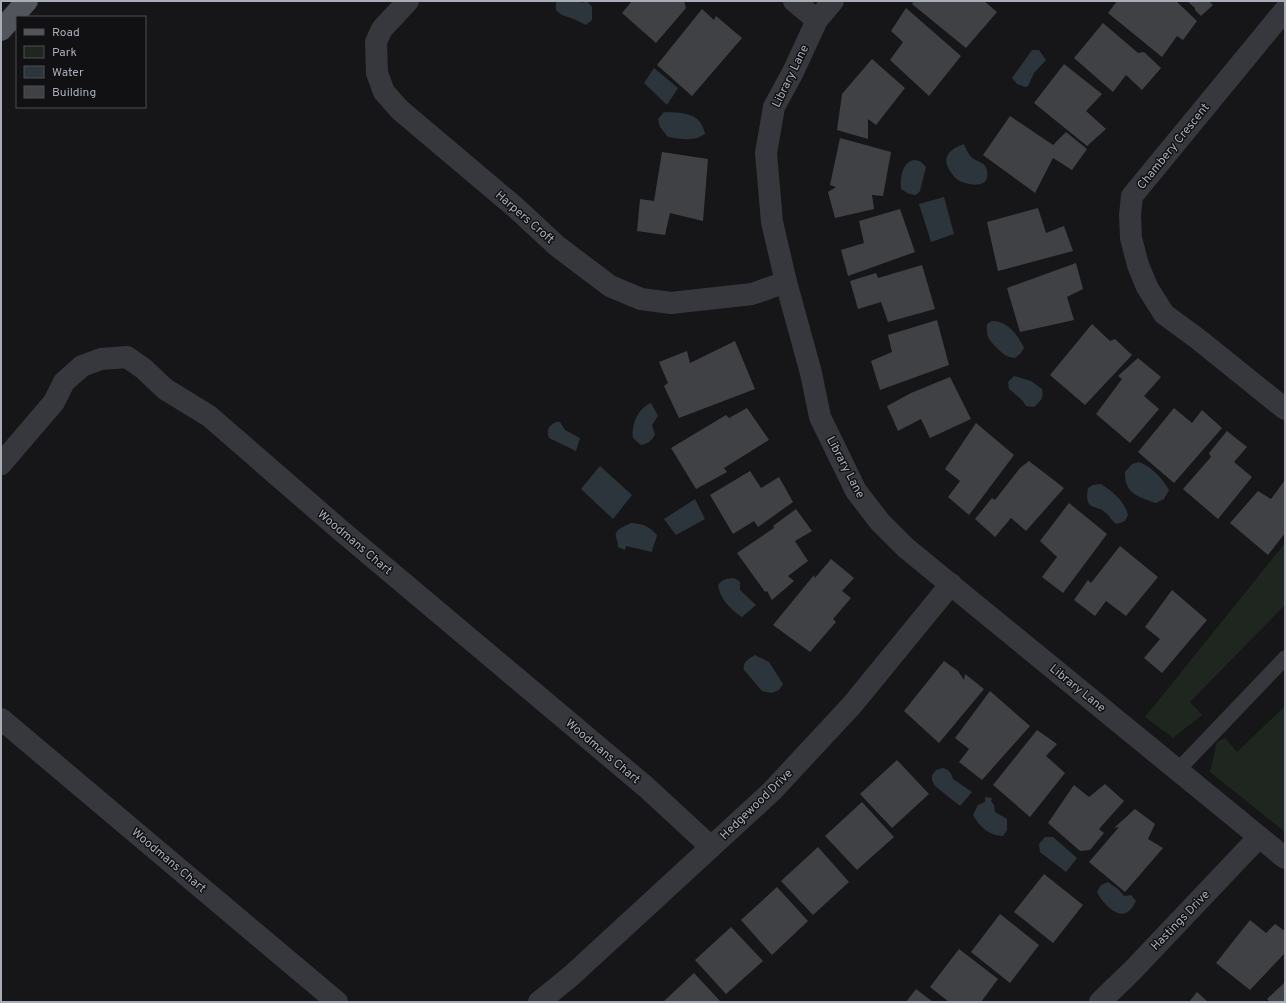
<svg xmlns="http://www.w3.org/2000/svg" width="1286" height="1003" font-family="Overpass,sans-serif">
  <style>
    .green { fill: #1e261f }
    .water { fill: #2c353c }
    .building { fill: #404145 }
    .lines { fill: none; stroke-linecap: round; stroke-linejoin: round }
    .service { stroke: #37383d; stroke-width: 15 }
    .minor { stroke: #37383d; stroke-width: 22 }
    .primary { stroke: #53555c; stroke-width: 22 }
    .labels { text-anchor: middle; stroke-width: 3; stroke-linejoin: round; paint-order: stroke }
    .street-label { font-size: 12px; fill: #a8adb8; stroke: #111113 }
  </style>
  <rect width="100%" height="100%" fill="#161618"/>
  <!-- green -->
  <g class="green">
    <path d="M1285 543V605L1190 702 1202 715 1173 738 1145 717Z"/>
    <path d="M1285 706V832L1210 772 1217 742 1225 738 1237 752Z"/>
  </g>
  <!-- water -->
  <g class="water">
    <path d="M557 1H579L582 3 587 1 592 7V20L586 25C582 23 578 21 574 19 566 16 551 14 557 1Z"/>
    <path d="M1032 50H1039L1046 60 1034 73 1028 86 1025 87 1017 84 1012 78Z"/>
    <path d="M654 68 678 88 667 105 644 83Z"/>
    <path d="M664 112C683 113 701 112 705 134 693 142 682 139 668 137L660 127 658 119Z"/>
    <path d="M964 144C966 149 969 156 974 159 980 163 985 162 987 171 991 189 968 186 958 180 955 178 952 174 950 171 941 157 950 149 964 144Z"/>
    <path d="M914 160 920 161 926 167 920 191 916 195 909 194 901 189C900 178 902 162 914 160Z"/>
    <path d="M944 197 954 234 931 242 919 204Z"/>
    <path d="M992 321C1008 321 1018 335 1024 348L1021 353 1015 358C1007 357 1004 355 998 349 989 340 986 338 987 324Z"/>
    <path d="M1014 376 1031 381 1042 389C1044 398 1041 401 1034 407L1026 406 1022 400 1009 389 1008 382Z"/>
    <path d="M651 403 658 416 652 425 655 435C651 441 648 444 641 445L633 438C631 425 638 408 651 403Z"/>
    <path d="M556 422H560L565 430 580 438 576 451 549 438C546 430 549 425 556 422Z"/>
    <path d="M1139 462C1152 467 1162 478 1169 490L1164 499 1156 503C1138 497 1124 493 1125 472L1132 464Z"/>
    <path d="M600 466 632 495 613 519 581 489Z"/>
    <path d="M1101 484C1113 492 1124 500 1128 515L1125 521 1117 524C1112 522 1110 516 1106 513 1095 503 1084 512 1088 488L1093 485Z"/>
    <path d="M695 499 705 519 676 535 664 519Z"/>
    <path d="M631 523C643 524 649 526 657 535 656 541 653 545 652 552L626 546 625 550 618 547C618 543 617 541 616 537 614 529 626 526 631 523Z"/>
    <path d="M732 578 736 579 740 582V590L756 605 742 617C731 610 720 599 718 585 722 580 725 579 732 578Z"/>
    <path d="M755 655 769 662 783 684 779 690 772 693 762 691 744 670C742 662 749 659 755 655Z"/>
    <path d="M943 768C949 770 951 772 953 779L972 792 960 806 935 786 932 780V775L936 770Z"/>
    <path d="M985 797 992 798 991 801 994 805 995 812 1007 819V830L1003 836C989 836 979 826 973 815L978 805 985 802Z"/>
    <path d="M1045 837H1053L1077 858 1066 872 1040 852 1039 844Z"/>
    <path d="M1108 882 1118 889 1124 896 1131 895 1136 901C1134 904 1132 909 1129 911 1118 921 1101 901 1097 892L1101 885Z"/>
  </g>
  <!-- building -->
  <g class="building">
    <path d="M632 1H684L686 8 656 43 622 13Z"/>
    <path d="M914 1H984L997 12 966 48 912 4Z"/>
    <path d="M1117 1H1176L1197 21 1183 40 1177 36 1162 57 1108 13Z"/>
    <path d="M1187 1H1209L1213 5 1201 16 1195 10V8Z"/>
    <path d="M906 8 961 56 929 96 890 60 903 42 891 31Z"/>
    <path d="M702 9 714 20 716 16 742 38 692 96 657 65Z"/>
    <path d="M1103 23 1138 53 1144 52 1161 68 1142 90 1126 75 1113 92 1074 58Z"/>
    <path d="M872 59 905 88 876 125 868 119V139L837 130 842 94Z"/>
    <path d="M1064 64 1102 94 1086 111 1106 129 1087 146 1034 103Z"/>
    <path d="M1010 116 1053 145 1066 132 1087 149 1072 170 1053 158 1035 193 983 155Z"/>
    <path d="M840 138 891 152 883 196 872 195 874 209 835 218 828 192 836 187 830 185Z"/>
    <path d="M662 152 708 159 703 221 670 213 665 235 637 231 640 199 654 201Z"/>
    <path d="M1038 208 1046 233 1064 226 1073 251 998 271 987 222Z"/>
    <path d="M900 209 915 252 848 276 841 250 864 243 859 221Z"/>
    <path d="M1076 263 1083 289 1067 297 1074 320 1020 332 1007 288Z"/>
    <path d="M922 265 935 309 888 322 881 302 858 309 850 281 876 273 878 278Z"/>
    <path d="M937 320 949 365 880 390 871 361 892 352 888 335Z"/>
    <path d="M1092 324 1110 341 1115 339 1132 355 1085 405 1050 375Z"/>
    <path d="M735 341 755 389 679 418 664 386 668 383 659 362 687 351 690 363Z"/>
    <path d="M1138 358 1161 377 1144 396 1159 409 1130 443 1096 414 1122 379 1118 376Z"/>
    <path d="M950 377 971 419 930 438 921 419 898 431 887 406 911 393Z"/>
    <path d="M747 408 769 440 724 468 727 472 696 489 671 448 726 415 729 418Z"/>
    <path d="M1174 408 1192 423 1202 410 1222 428 1174 483 1138 452Z"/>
    <path d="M976 423 1014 455 969 515 948 497 960 481 945 469Z"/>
    <path d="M1227 431 1247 447 1234 462 1252 477 1218 519 1183 489 1211 457 1209 453Z"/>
    <path d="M1029 461 1064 488 1026 531 1011 518 995 537 975 519 992 498 995 500 1020 468Z"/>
    <path d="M750 471 761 488 779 477 793 502 758 527 754 521 733 534 710 495Z"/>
    <path d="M1285 480V533L1268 555 1230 523 1258 491 1271 499Z"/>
    <path d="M1069 503 1107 534 1063 593 1042 577 1057 557 1040 541Z"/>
    <path d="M796 509 812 531 795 541 808 561 788 576 794 581 772 600 767 591 765 592 737 553 774 528 773 526Z"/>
    <path d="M1120 546 1158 577 1126 616 1106 601 1095 616 1074 600 1088 580 1091 583Z"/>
    <path d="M831 559 854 578 842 591 851 598 833 619 836 622 810 652 773 625 814 575 815 578Z"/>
    <path d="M1172 590 1207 620 1162 673 1144 658 1160 639 1145 627Z"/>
    <path d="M944 661 958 671 964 680 965 674 984 689 939 743 904 711Z"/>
    <path d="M990 691 1030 726 982 780 959 762 969 749 955 738Z"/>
    <path d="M1037 730 1057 744 1046 756 1065 773 1030 817 993 785Z"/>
    <path d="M897 760 929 794 892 828 860 794Z"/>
    <path d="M1105 784 1124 801 1099 829 1104 833 1090 850 1080 851 1048 823 1074 785 1089 797Z"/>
    <path d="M862 802 894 837 857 870 825 836Z"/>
    <path d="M1135 809 1155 824 1148 839 1163 848 1125 892 1089 862 1119 827 1114 828Z"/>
    <path d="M818 847 849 882 813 915 781 881Z"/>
    <path d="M1044 874 1083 905 1053 943 1014 912Z"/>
    <path d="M777 887 808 921 772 955 741 920Z"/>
    <path d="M1000 914 1039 945 1010 983 971 952Z"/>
    <path d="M1250 920 1266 933 1275 924 1285 931V953L1250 990 1216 963Z"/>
    <path d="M731 927 763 961 726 994 695 960Z"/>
    <path d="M959 949 998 979 981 1002H949L930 987Z"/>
    <path d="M694 973 721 1002H663Z"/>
    <path d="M1285 982V1002H1270L1267 999Z"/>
    <path d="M916 989 933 1002H906Z"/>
    <path d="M1197 992 1208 1002H1189Z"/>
  </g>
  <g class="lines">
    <!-- service -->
    <path class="service" d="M1178 770 1285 658"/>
    <!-- minor -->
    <g class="minor">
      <path d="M408 1 382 29 376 42 377 73 384 92 400 110 515 207 557 246 610 286 641 299 671 303 752 294 786 282"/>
      <path d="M794 1 817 20"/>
      <path d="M833 1 817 20 793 72 774 107 766 153 772 222 786 282 811 373 820 417 856 491 880 522 906 548 1285 858"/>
      <path d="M1285 10 1132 196 1130 215 1131 238 1138 265 1147 287 1164 314 1198 339 1285 409"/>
      <path d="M1 464 54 402 64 382 82 366 101 359 127 357 144 369 165 389 209 416 338 528 646 787 711 847"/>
      <path d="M1 719 337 1002"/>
      <path d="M539 1002 571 976 772 791 852 705 951 584"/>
      <path d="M1100 1002 1132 971 1259 837"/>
    </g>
    <!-- primary -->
    <path class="primary" d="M1 30 27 1"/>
  </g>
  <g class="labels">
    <!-- street labels -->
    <g class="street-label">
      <text transform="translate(790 76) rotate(-64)" y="4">Library Lane</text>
      <text transform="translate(1173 146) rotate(-51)" y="4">Chambery Crescent</text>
      <text transform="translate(525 217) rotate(41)" y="4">Harpers Croft</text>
      <text transform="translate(846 467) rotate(62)" y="4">Library Lane</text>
      <text transform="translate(355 542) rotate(40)" y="4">Woodmans Chart</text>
      <text transform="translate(1078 688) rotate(39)" y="4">Library Lane</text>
      <text transform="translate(603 751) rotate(40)" y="4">Woodmans Chart</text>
      <text transform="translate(756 804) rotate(-44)" y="4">Hedgewood Drive</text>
      <text transform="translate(169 860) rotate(40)" y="4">Woodmans Chart</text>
      <text transform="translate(1180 920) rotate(-46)" y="4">Hastings Drive</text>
    </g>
  </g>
  <!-- border -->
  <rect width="1286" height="1003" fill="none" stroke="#a8adb8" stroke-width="4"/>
  <!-- legend -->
  <rect x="16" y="16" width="130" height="92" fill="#111113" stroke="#4d4f55"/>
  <rect x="24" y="29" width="20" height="6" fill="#53555c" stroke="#4d4f55"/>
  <text x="52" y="36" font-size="12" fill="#a8adb8">Road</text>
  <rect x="24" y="46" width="20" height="12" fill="#1e261f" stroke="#4d4f55"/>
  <text x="52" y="56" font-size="12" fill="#a8adb8">Park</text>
  <rect x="24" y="66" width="20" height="12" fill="#2c353c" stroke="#4d4f55"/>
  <text x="52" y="76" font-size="12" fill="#a8adb8">Water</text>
  <rect x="24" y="86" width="20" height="12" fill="#404145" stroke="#4d4f55"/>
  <text x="52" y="96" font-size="12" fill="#a8adb8">Building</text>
</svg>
